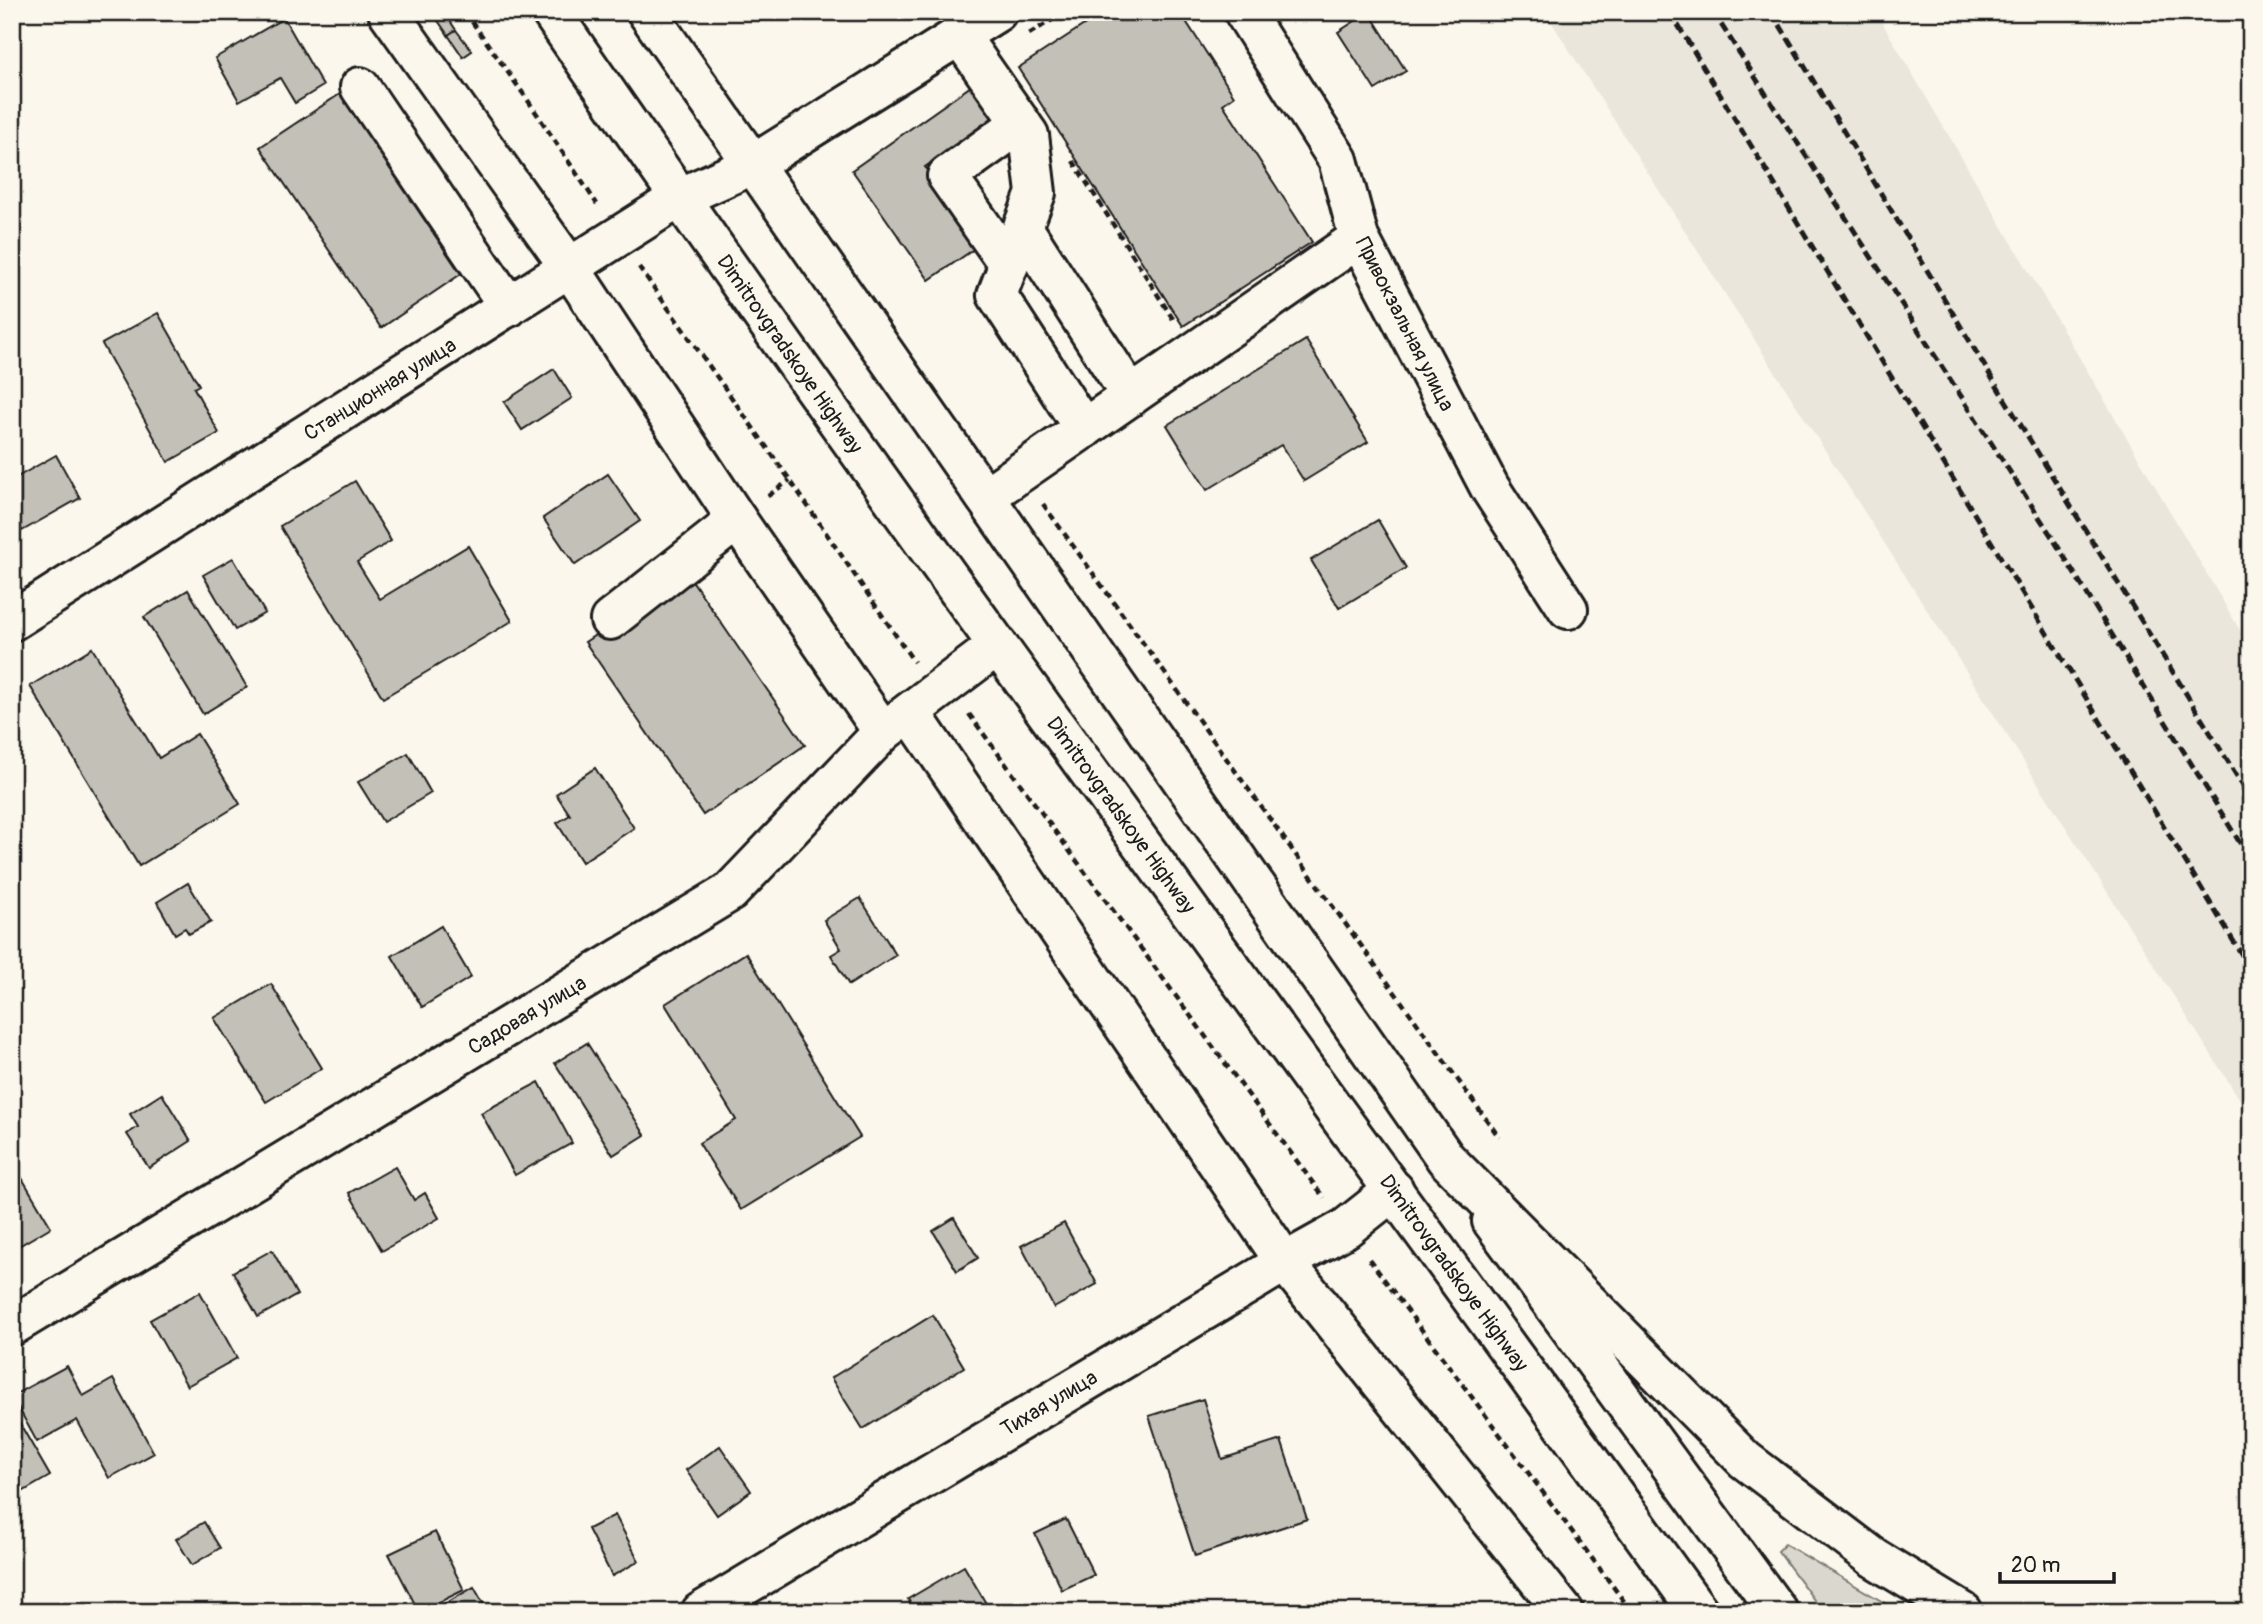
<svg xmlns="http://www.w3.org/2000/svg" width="2263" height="1624" font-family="Pangolin,sans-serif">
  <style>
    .built { fill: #eae6dc }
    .green { fill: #dad7ce; stroke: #7b7a75; stroke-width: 2 }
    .building { fill: #c3c0b8; stroke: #1c1c1c; stroke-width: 2 }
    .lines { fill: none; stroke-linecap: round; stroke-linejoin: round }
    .minor-casing { stroke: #1c1c1c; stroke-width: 44 }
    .major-casing { stroke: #1c1c1c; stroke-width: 44 }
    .highway-casing { stroke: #1c1c1c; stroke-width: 44 }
    .path { stroke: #1c1c1c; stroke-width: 4.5; stroke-dasharray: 7 5; stroke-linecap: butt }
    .minor { stroke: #fbf7ec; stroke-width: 38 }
    .major { stroke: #fbf7ec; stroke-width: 38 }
    .highway { stroke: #fbf7ec; stroke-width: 38 }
    .rail { stroke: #1c1c1c; stroke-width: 5; stroke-dasharray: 10 5; stroke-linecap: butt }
    .labels { text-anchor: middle; stroke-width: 7; stroke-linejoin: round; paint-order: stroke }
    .street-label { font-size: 21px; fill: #1c1c1c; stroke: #fbf7ec }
  </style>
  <rect width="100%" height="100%" fill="#fbf7ec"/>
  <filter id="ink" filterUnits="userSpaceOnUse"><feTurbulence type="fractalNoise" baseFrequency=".0143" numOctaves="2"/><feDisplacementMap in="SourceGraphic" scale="14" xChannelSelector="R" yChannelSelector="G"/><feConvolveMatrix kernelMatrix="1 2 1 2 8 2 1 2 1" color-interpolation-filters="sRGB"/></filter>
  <g filter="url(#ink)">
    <!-- built -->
    <path class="built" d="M1545 12H1876L2251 649V1117Z"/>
    <!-- green -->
    <path class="green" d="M1785 1544 1900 1612H1823L1778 1551Z"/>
    <!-- building -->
    <g class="building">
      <path d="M432 12H444L456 30 448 35Z"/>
      <path d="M1104 12H1180L1234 96 1223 104 1312 242 1183 326 1018 68Z"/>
      <path d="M1369 12 1406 71 1375 90 1338 32Z"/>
      <path d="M284 18 323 86 295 103 280 78 239 101 215 58Z"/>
      <path d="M456 30 472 51 463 57 448 35Z"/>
      <path d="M974 84 997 117 925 167 980 245 929 280 852 170Z"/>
      <path d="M340 94 461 274 381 328 260 147Z"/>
      <path d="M158 313 199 385 194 388 219 433 168 462 102 344Z"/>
      <path d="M1306 340 1368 442 1304 481 1281 445 1207 490 1167 425Z"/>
      <path d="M554 369 572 398 522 430 504 402Z"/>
      <path d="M56 455 80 498 22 531 12 513V480Z"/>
      <path d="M608 474 640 521 575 565 543 518Z"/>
      <path d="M355 481 391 541 357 562 380 599 468 546 512 621 383 698 280 526Z"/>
      <path d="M1378 520 1406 568 1339 608 1311 560Z"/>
      <path d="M233 558 265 613 235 630 203 575Z"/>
      <path d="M687 573 805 745 703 815 585 642Z"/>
      <path d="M188 590 247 687 203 714 144 617Z"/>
      <path d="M92 648 159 758 197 734 240 804 139 866 30 686Z"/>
      <path d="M408 753 431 793 383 822 358 782Z"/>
      <path d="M595 768 634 828 582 862 557 823 570 815 556 794Z"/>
      <path d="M188 883 211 922 189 934 185 928 175 934 157 902Z"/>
      <path d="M860 898 896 955 849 985 831 955 841 949 824 920Z"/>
      <path d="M441 926 471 977 422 1007 392 956Z"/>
      <path d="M746 953 860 1137 741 1210 699 1143 736 1120 665 1004Z"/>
      <path d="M271 984 322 1068 266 1102 214 1018Z"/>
      <path d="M587 1043 645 1135 613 1155 555 1063Z"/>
      <path d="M539 1082 572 1143 515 1175 481 1113Z"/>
      <path d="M162 1094 191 1141 149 1168 127 1134 138 1127 130 1114Z"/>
      <path d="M395 1167 414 1200 425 1193 439 1218 382 1251 349 1193Z"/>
      <path d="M16 1168 51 1227 12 1250V1171Z"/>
      <path d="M954 1218 978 1258 957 1271 933 1231Z"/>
      <path d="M1064 1223 1097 1284 1054 1308 1021 1246Z"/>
      <path d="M272 1250 297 1295 258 1317 233 1272Z"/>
      <path d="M200 1292 237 1358 187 1386 150 1320Z"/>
      <path d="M933 1315 964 1367 863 1429 831 1378Z"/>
      <path d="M67 1366 83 1396 113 1379 154 1453 109 1478 77 1420 37 1442 12 1396Z"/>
      <path d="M1203 1399 1222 1459 1281 1440 1307 1519 1195 1556 1149 1416Z"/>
      <path d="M12 1410 50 1476 15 1496 12 1490Z"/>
      <path d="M720 1446 751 1491 717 1515 686 1470Z"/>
      <path d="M615 1515 639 1561 612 1576 588 1529Z"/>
      <path d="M1066 1519 1094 1575 1062 1590 1035 1534Z"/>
      <path d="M204 1522 220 1548 192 1565 176 1539Z"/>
      <path d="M435 1532 464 1590 419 1612 389 1554Z"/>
      <path d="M964 1566 991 1612H915L908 1599Z"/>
      <path d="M474 1587 488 1612H431Z"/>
    </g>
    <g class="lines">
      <!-- minor casing -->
      <g class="minor-casing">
        <g id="minor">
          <path d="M388 12 570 268 737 520 883 732"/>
          <path d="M1244 12 1338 160 1359 238 1490 488 1568 609"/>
          <path d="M960 36 1029 135 1036 193 997 295 1084 429"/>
          <path d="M360 87 509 307"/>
          <path d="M1023 228 1131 396"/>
          <path d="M1009 265 947 176 1021 123"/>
          <path d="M985 497 1359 238"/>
          <path d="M610 620 737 520"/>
          <path d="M12 621 679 198 752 165 997 12"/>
          <path d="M910 712 1285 1262 1564 1612"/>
          <path d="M12 1326 730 892 883 732 997 646"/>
          <path d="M701 1612 1285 1262 1346 1228 1394 1190"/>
        </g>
      </g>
      <!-- major casing -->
      <g class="major-casing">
        <path id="major" d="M1492 1221 1778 1612"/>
      </g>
      <!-- highway casing -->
      <g class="highway-casing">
        <g id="highway">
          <path d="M551 12C923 553 1315 1080 1699 1612"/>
          <path d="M647 12 1446 1159 1745 1460 1874 1558 1963 1612"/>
        </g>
      </g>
      <!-- path -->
      <g class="path">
        <path d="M465 12 527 99 597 204"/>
        <path d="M1029 34 1065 12"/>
        <path d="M1073 161 1173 319"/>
        <path d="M639 267 790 480 914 662"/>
        <path d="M768 496 790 480"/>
        <path d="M1043 504 1499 1137"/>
        <path d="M969 714 1324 1198"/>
        <path d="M1369 1259 1632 1612"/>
      </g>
      <!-- minor -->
      <use href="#minor" class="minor"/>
      <!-- major -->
      <use href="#major" class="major"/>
      <!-- highway -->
      <use href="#highway" class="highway"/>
      <!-- rail -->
      <g class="rail">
        <path d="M1670 12 2251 970"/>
        <path d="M1713 12 2052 537 2251 861"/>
        <path d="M1772 12 1990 375 2251 799"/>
      </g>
    </g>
  </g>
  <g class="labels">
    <!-- street labels -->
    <g class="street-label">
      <text transform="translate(1405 324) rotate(63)" y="7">Привокзальная улица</text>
      <text transform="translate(790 354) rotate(55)" y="7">Dimitrovgradskoye Highway</text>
      <text transform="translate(380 389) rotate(-32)" y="7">Станционная улица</text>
      <text transform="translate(1121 815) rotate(54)" y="7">Dimitrovgradskoye Highway</text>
      <text transform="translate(527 1015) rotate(-31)" y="7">Садовая улица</text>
      <text transform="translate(1454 1273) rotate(54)" y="7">Dimitrovgradskoye Highway</text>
      <text transform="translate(1049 1403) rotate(-31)" y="7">Тихая улица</text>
    </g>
  </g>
  <!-- margin -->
  <rect width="2263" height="1624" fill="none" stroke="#fbf7ec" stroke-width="42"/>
  <rect x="21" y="21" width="2221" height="1582" fill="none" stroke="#1c1c1c" stroke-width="2.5" filter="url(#ink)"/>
  <!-- scale -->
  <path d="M2000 1572v10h114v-10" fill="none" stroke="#1c1c1c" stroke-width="3.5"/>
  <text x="2011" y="1572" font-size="21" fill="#1c1c1c" stroke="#fbf7ec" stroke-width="5" paint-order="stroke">20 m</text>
</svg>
